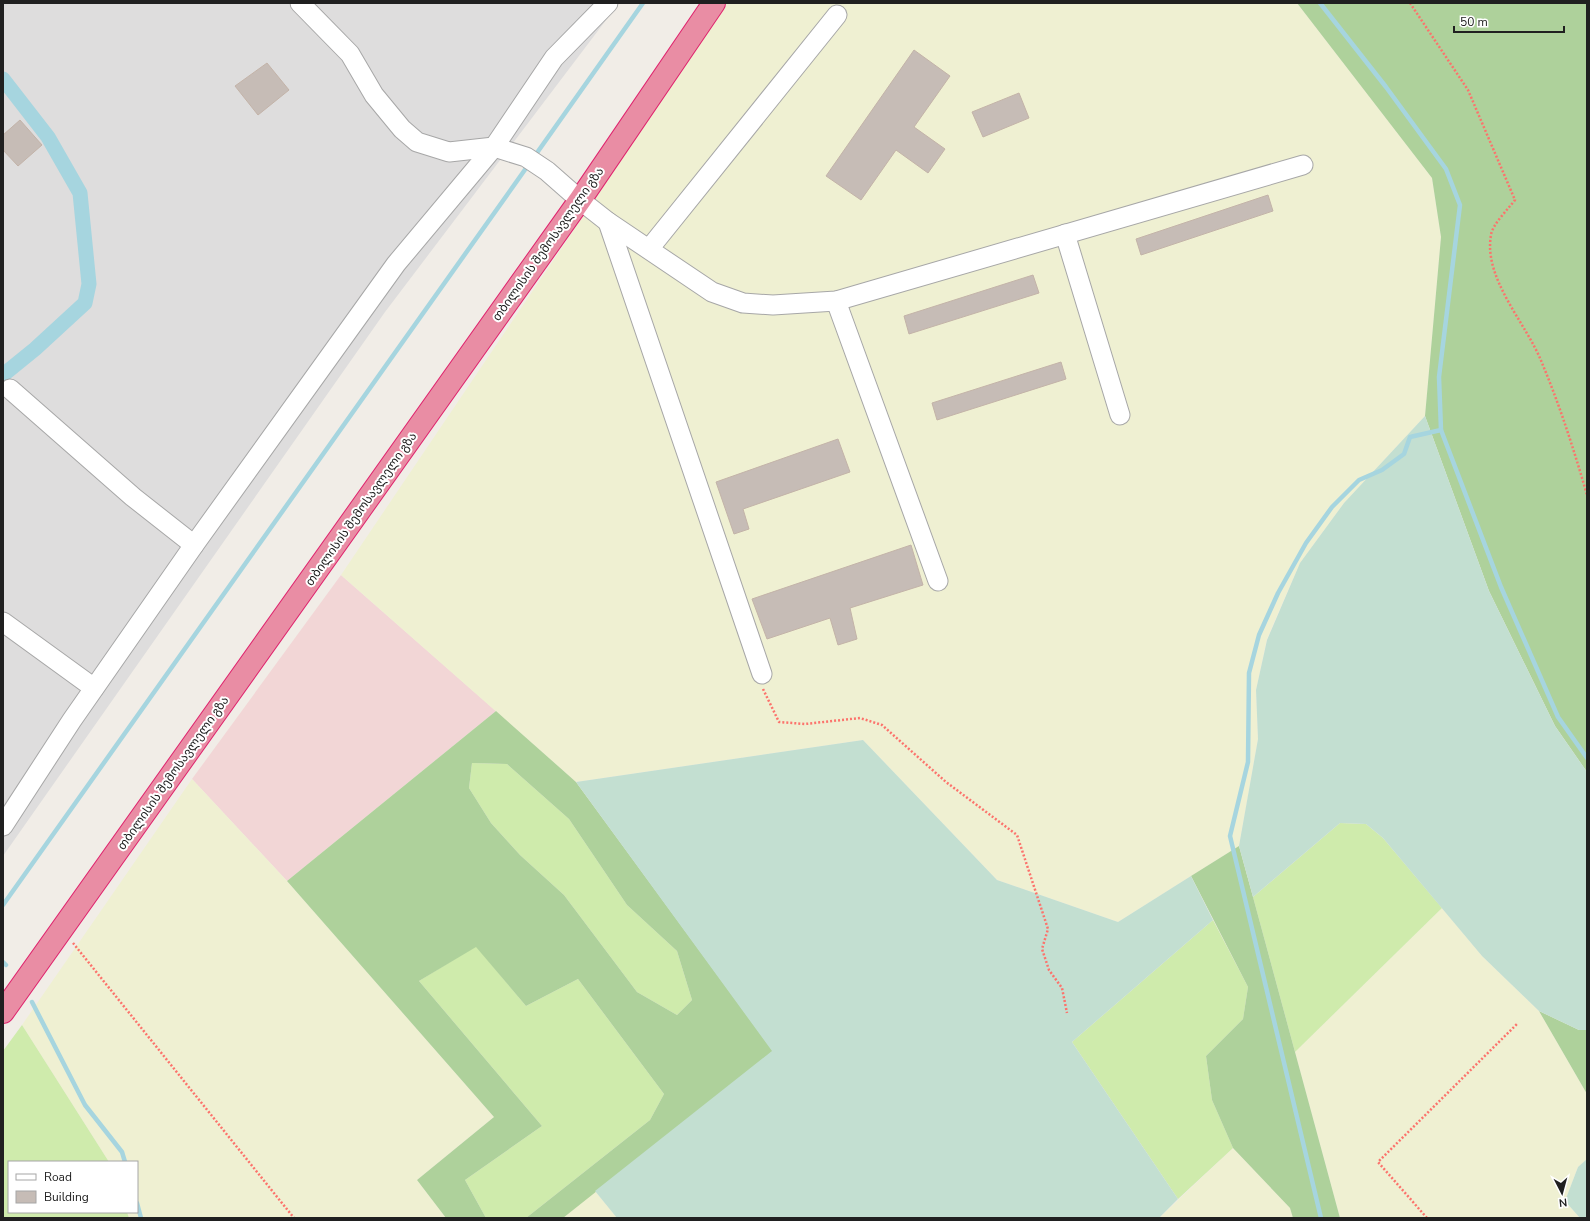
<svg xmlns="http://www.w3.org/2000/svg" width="1590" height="1221" font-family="'Nunito Sans','Noto Sans Georgian',sans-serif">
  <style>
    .residential { fill: #dedddd }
    .commercial { fill: #f2d6d6 }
    .farmland { fill: #eff0d2 }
    .grass { fill: #cfebac }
    .forest { fill: #aed19b; fill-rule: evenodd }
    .wetland { fill: #c3dfd1 }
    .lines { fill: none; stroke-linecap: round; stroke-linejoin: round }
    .stream { stroke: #a6d5df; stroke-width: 4.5 }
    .canal { stroke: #a6d5df; stroke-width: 15 }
    .building { fill: #c6bcb6; stroke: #c3b3a8 }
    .minor-casing { stroke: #a7a7a7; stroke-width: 21 }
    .highway-casing { stroke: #df246e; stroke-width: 24 }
    .path { stroke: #fc736c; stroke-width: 2.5; stroke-dasharray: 2 2; stroke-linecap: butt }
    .minor { stroke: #fff; stroke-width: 19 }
    .highway { stroke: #e98da4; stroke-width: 22 }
    .labels { text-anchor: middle; stroke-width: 4; stroke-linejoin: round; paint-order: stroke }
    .street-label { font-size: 12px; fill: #202020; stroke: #fff }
  </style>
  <rect width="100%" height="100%" fill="#f1ede7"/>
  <!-- residential -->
  <path class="residential" d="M3 3H619L385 312 3 856Z"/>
  <!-- commercial -->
  <path class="commercial" d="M341 575 496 711 287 881 192 779Z"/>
  <!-- farmland -->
  <g class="farmland">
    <path d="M727 3H1297L1432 178 1441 237 1425 416 1344 503 1300 563 1267 639 1256 690 1258 739 1239 846 1118 922 997 880 863 740 576 782 341 575Z"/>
    <path d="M192 779 287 881 494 1117 417 1180 446 1218H129L127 1212H137V1162H109L22 1025Z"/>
    <path d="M1442 908 1482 956 1539 1011 1587 1094V1159L1578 1167 1565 1201 1580 1218H1340L1295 1052Z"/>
    <path d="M1233 1148 1290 1208 1293 1218H1159Z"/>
    <path d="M595 1191 617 1218H563Z"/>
  </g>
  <!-- grass -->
  <g class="grass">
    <path d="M472 763 507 764 569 819 627 905 677 951 692 1000 677 1015 637 992 564 895 520 855 491 823 469 788Z"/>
    <path d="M1340 823 1366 824 1383 838 1442 908 1295 1052 1253 897Z"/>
    <path d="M1213 920 1248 987 1243 1019 1206 1056 1212 1100 1233 1148 1178 1199 1072 1042Z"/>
    <path d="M476 946 526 1006 578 979 664 1094 650 1120 526 1218H486L465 1180 542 1126 419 981Z"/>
    <path d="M22 1025 109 1162H9V1212H127L129 1218H3V1051Z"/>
  </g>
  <!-- forest -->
  <g class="forest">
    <path d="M1297 3H1587V772L1555 726 1489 591 1425 416 1441 237 1432 178Z"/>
    <path d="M496 711 576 782 773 1051 563 1218H526L650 1120 664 1094 578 979 526 1006 476 947 419 981 542 1126 465 1180 486 1218H446L417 1180 494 1117 287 881ZM472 763 507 764 569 819 627 905 677 951 692 1000 677 1015 637 992 564 895 520 855 491 823 469 788Z"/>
    <path d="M1239 846 1253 897 1340 1218H1293L1290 1208 1233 1148 1212 1100 1206 1056 1243 1019 1248 987 1191 876Z"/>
    <path d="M1539 1011 1579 1030H1587V1094Z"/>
  </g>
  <!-- wetland -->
  <g class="wetland">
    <path d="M1425 416 1489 591 1555 726 1587 772V1030H1579L1539 1011 1482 956 1383 838 1366 824 1340 823 1253 897 1239 846 1258 739 1256 690 1267 640 1300 563 1344 503Z"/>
    <path d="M863 740 997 880 1118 922 1191 876 1213 920 1072 1042 1178 1199 1159 1218H617L595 1191 772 1051 576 782Z"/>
    <path d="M1587 1159V1218H1580L1565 1201 1578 1167Z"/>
  </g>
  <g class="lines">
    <!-- stream -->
    <g class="stream">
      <path d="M1320 3 1386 87 1446 169 1460 205 1439 377 1441 430 1501 587 1558 717 1587 758"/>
      <path d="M534 157 643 3"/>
      <path d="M3 905 529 164"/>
      <path d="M3 962 6 965"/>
      <path d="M32 1002 85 1105 122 1152 125 1162"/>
      <path d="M137 1203 141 1218"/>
      <path d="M1321 1218 1230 836 1248 762 1249 673 1259 635 1278 593 1306 543 1332 507 1359 480 1382 470 1404 454 1410 437 1441 430"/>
    </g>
    <!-- canal -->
    <path class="canal" d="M3 79 48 137 80 193 89 284 85 303 35 349 3 375"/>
  </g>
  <!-- building -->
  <g class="building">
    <path d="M914 50 950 76 914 127 945 149 928 173 896 150 861 200 826 176Z"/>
    <path d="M267 63 289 90 258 115 235 86Z"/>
    <path d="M1019 93 1029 118 983 137 972 112Z"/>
    <path d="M20 120 42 145 18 166 3 150V135Z"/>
    <path d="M1268 195 1273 211 1141 255 1136 239Z"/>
    <path d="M1033 275 1039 293 909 334 904 316Z"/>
    <path d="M1061 362 1066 379 937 420 932 403Z"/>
    <path d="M838 439 850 472 743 509 749 529 734 534 716 482Z"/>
    <path d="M911 545 923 585 850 608 857 639 838 645 830 618 767 639 752 599Z"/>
  </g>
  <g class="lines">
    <!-- minor casing -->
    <g class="minor-casing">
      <g id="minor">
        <path d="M300 3 350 54 374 95 402 129 417 142 449 152 494 147 526 157 547 171 580 200 608 222 712 292 743 303 773 305 836 301 1303 165"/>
        <path d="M608 222 762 674"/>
        <path d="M1065 234 1120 415"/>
        <path d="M649 249 837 15"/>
        <path d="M836 301 938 581"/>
        <path d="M10 389 133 497 194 545"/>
        <path d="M3 622 94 688"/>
        <path d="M3 826 72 720 194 545 396 264 494 147 554 58 608 3"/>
      </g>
    </g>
    <!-- highway casing -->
    <g class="highway-casing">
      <path id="highway" d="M3 1012 580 200 714 3"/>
    </g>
    <!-- path -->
    <g class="path">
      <path d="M1410 3 1468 90 1515 200C1509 208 1492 225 1491 235 1483 279 1527 324 1542 363 1560 406 1574 450 1587 495"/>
      <path d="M763 689 779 722 805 724 860 718 882 725 946 782 1017 835 1048 929 1042 949 1049 970 1062 988 1067 1013"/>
      <path d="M73 943 294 1218"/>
      <path d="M1427 1218 1378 1162 1517 1024"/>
    </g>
    <!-- minor -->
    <use href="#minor" class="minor"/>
    <!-- highway -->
    <use href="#highway" class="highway"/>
  </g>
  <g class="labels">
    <!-- street labels -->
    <g class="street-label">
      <text transform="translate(548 244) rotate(-55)" y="4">თბილისის შემოსავლელი გზა</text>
      <text transform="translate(361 509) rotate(-55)" y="4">თბილისის შემოსავლელი გზა</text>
      <text transform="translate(173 773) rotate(-55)" y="4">თბილისის შემოსავლელი გზა</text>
    </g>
  </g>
  <!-- border -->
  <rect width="1590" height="1221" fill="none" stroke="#202020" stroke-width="8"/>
  <!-- legend -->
  <rect x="8" y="1161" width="130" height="52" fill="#ffffff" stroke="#a6a6a6"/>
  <rect x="16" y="1174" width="20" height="6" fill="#ffffff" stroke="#a6a6a6"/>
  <text x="44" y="1181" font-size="12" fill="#202020">Road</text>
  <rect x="16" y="1191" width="20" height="12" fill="#c6bcb6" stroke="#a6a6a6"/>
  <text x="44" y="1201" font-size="12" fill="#202020">Building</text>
  <!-- north arrow -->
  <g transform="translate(1562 1193) rotate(174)" stroke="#ffffff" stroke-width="3" paint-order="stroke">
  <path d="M0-3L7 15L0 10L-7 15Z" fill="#202020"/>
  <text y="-6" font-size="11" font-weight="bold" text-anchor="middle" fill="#202020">N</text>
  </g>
  <!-- scale -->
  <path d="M1454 26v6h110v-6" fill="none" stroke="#202020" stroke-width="2"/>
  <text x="1460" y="26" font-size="12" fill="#202020" stroke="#ffffff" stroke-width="3" paint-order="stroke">50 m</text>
</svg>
